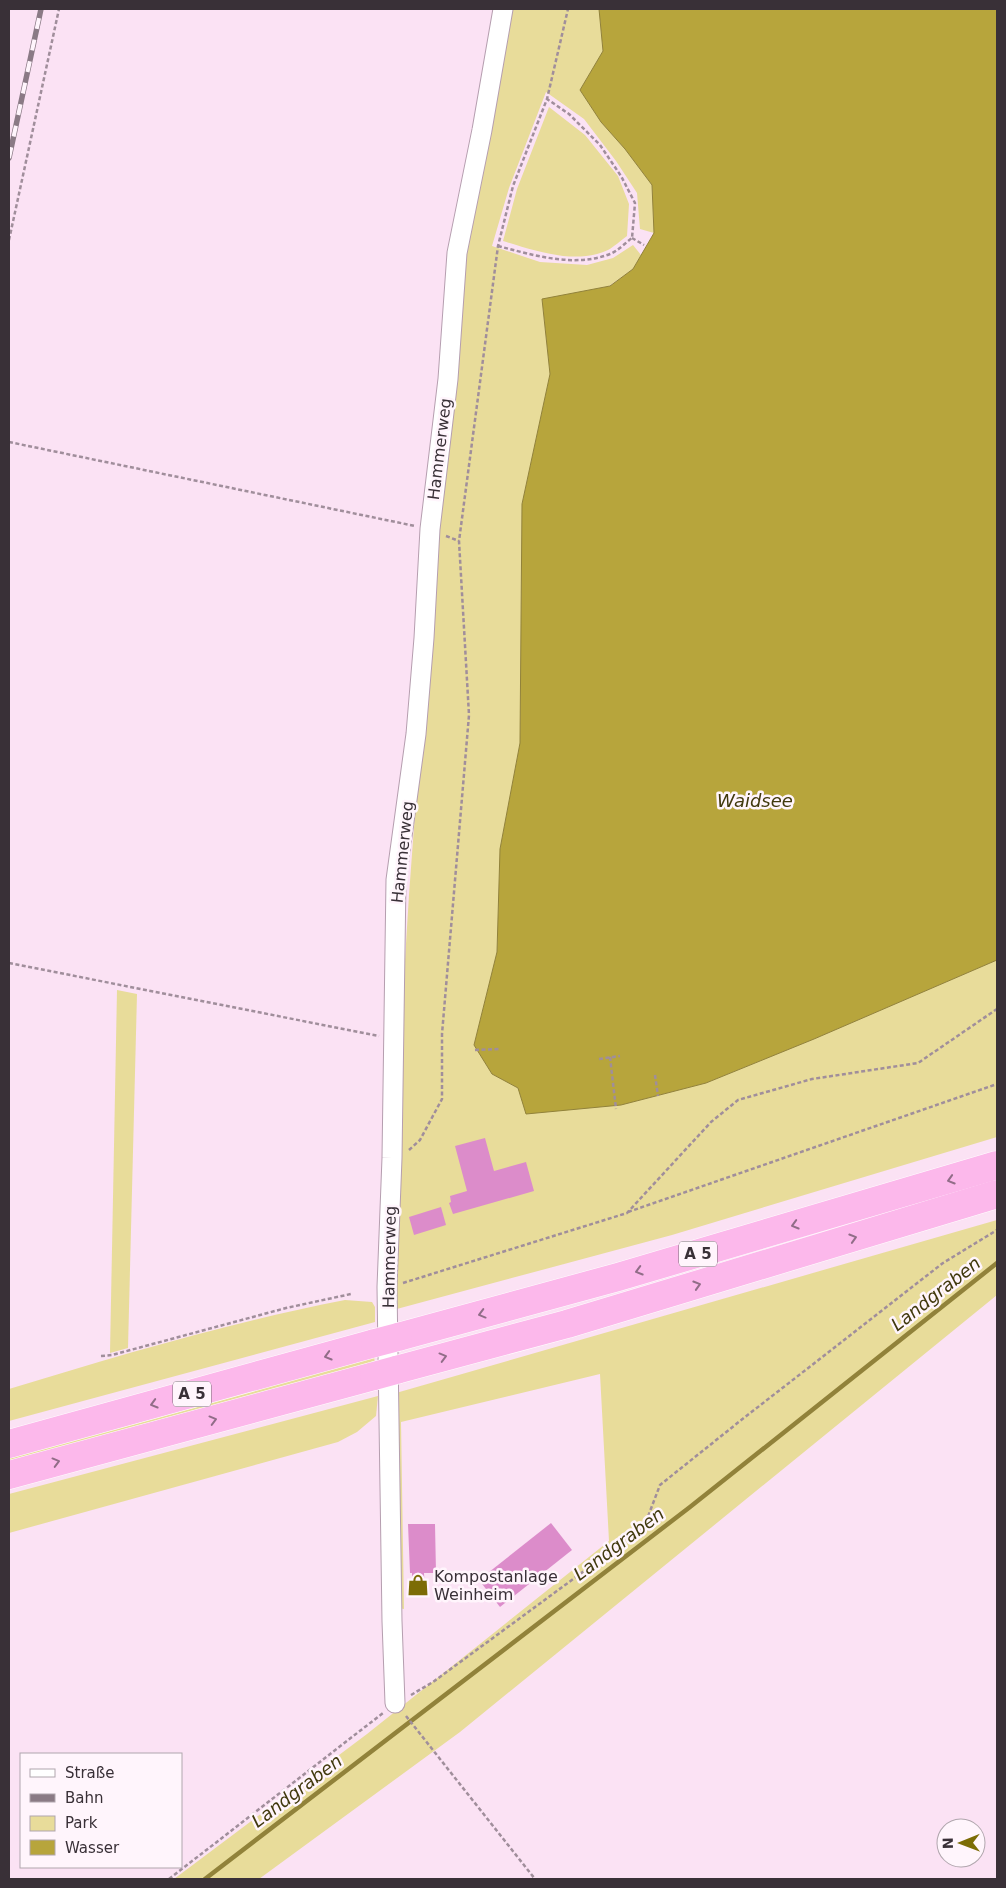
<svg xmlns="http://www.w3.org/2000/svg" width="1006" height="1888" font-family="'DejaVu Sans',sans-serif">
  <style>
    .green { fill: #e8dc9a }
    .water { fill: #b7a53c; stroke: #91823a }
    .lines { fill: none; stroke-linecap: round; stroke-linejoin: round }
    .stream { stroke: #91823a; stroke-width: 4.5 }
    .building { fill: #dc8cca }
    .minor-casing { stroke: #b59eaf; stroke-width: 21 }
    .highway-casing { stroke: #fff; stroke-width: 29 }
    .path { stroke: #a08e9b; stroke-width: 2.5; stroke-dasharray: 4 2.5; stroke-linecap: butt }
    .minor { stroke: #fff; stroke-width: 19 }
    .highway { stroke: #fcb8eb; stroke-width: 28 }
    .rail-casing { stroke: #8a7a85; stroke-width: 5.5 }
    .rail { stroke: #fff5fc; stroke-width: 4; stroke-dasharray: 11; stroke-linecap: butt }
    .highway-bridge-casing { stroke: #fff; stroke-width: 29; stroke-linecap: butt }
    .highway-bridge { stroke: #fcb8eb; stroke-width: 28 }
    .oneway { stroke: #916d88 }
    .labels { text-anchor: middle; stroke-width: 5; stroke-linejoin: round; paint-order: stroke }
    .shield { fill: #fff5fc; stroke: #746b72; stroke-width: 1 }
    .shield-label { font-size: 15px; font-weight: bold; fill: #393037 }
    .street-label { font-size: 16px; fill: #393037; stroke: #fff5fc }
    .poi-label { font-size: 16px; fill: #393037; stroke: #fff5fc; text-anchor: start }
    .water-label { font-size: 18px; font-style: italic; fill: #41390d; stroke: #fff5fc }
  </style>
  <rect width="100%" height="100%" fill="#fbe2f4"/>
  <!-- green -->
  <g class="green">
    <path d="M510 9H599L603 51 580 90 601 122 625 149 652 185 654 233 640 229 637 193 616 161 584 119 546 92 509 188 492 246 540 262 587 265 613 258 633 245 641 255 633 269 609 286 542 300 550 374 522 504 520 743 500 849 497 952 474 1045 492 1074 518 1088 621 1105 706 1083 814 1039 997 960V1137L672 1235 393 1310 400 1041 409 895 435 541 445 460 468 242Z"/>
    <path d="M549 107 585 135 618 176 629 204 627 236C621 240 614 247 608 250 575 265 536 251 503 241L517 189Z"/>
    <path d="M117 990 137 994 128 1348 110 1353Z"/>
    <path d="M997 1220V1295L460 1732 259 1879H174L367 1734 609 1541 600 1374 401 1422 404 1609 392 1607 389 1395Z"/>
    <path d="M345 1300 372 1302 375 1307V1322L9 1421V1389C120 1355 232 1322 345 1300Z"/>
    <path d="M374 1356 375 1364 9 1462V1453Z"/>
    <path d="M378 1396 376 1416 357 1432 338 1442 9 1533V1494Z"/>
  </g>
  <!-- water -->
  <path class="water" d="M599 9H997V960L814 1039 706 1083 621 1105 526 1114 518 1088 492 1074 474 1045 497 952 500 849 520 743 522 504 550 374 542 299 610 286 633 269 654 233 652 185 625 149 601 122 580 90 603 51Z"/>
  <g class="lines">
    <!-- stream -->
    <path class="stream" d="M205 1879 690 1507 997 1263"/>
  </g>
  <!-- building -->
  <g class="building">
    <path d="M485 1138 494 1171 526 1162 534 1191 453 1214 449 1203 451 1202 450 1196 467 1191 455 1146Z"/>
    <path d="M441 1207 446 1225 414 1235 409 1217Z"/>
    <path d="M551 1523 572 1550 500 1607 479 1580Z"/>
    <path d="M408 1524H435L436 1573H424L425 1592 412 1593V1573H410Z"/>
  </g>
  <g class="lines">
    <!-- minor casing -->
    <g class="minor-casing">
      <path id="minor" d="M395 1703 392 1621 387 1287 392 1158 396 880 416 734 424 638 430 529 448 379 457 253 482 130 503 9"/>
    </g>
    <!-- highway casing -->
    <g class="highway-casing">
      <g id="highway">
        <path d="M398 1337 618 1277 997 1165"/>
        <path d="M396 1370 567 1324 997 1194"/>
        <path d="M9 1444 375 1343"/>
        <path d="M9 1475 374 1376"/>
      </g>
    </g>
    <!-- path -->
    <g class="path">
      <path d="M632 238 644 245"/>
      <path d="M9 240 59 9"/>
      <path d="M498 246C533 255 574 268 610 254 618 251 625 243 632 238L635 203 621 176 600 145 569 114 547 99"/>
      <path d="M9 442 415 526"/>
      <path d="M446 536 459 541"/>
      <path d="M9 963 379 1036"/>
      <path d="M475 1050 501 1049"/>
      <path d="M610 1057 616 1109"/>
      <path d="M599 1059 620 1056"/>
      <path d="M655 1075 658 1096"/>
      <path d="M409 1150 420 1140 442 1099V1034L469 715 459 541 498 246 513 186 547 99 568 9"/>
      <path d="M628 1212 997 1084"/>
      <path d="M403 1283 627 1213 711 1122 738 1100 812 1079 918 1063 997 1009"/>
      <path d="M101 1356 112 1355 286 1308 351 1294"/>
      <path d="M411 1695 433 1682 644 1527 660 1485 740 1421 943 1263 997 1230"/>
      <path d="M406 1716 535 1879"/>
      <path d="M169 1879 383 1713"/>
    </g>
    <!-- minor -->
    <use href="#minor" class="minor"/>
    <!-- highway -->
    <use href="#highway" class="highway"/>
    <!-- rail casing -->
    <g class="rail-casing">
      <path id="rail" d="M9 158 41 9"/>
    </g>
    <!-- rail -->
    <use href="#rail" class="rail"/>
    <!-- highway-bridge casing -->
    <g class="highway-bridge-casing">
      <g id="highway-bridge">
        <path d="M375 1343 398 1337"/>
        <path d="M374 1376 396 1370"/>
      </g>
    </g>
    <!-- highway-bridge -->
    <use href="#highway-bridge" class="highway-bridge"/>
  </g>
  <!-- one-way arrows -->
  <defs><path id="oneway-chevron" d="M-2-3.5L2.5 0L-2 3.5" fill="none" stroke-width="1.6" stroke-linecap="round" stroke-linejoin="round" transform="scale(1.25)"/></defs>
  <g class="oneway">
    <use href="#oneway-chevron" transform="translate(951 1180) rotate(163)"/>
    <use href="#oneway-chevron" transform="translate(795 1225) rotate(164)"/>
    <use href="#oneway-chevron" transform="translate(853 1238) rotate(-17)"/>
    <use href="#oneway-chevron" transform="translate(639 1271) rotate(164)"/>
    <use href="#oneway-chevron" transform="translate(697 1285) rotate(-17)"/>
    <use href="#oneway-chevron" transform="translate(482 1314) rotate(165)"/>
    <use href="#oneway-chevron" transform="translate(328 1356) rotate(164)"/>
    <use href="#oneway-chevron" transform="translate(443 1357) rotate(-15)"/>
    <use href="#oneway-chevron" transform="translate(154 1404) rotate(164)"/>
    <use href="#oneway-chevron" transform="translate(213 1420) rotate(-15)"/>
    <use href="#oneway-chevron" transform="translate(56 1462) rotate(-15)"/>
  </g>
  <!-- icons -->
  <defs>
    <g id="shop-bare" transform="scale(1.725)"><path d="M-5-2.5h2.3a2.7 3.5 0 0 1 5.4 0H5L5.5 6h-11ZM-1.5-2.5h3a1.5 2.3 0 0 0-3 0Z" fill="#7c6c06" stroke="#fff5fc" stroke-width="2.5" paint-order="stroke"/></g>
  </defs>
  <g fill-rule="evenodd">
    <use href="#shop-bare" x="418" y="1585"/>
  </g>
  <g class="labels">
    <!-- shield labels -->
    <g class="shield">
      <rect x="679" y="1241.5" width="38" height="25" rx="4"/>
      <rect x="173" y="1381.5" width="38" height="25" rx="4"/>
    </g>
    <g class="shield-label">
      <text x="698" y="1259">A 5</text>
      <text x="192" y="1399">A 5</text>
    </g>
    <!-- street labels -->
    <g class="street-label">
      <text transform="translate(439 449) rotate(-83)" y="6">Hammerweg</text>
      <text transform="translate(402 852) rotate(-84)" y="6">Hammerweg</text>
      <text transform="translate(389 1257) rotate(-89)" y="6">Hammerweg</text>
    </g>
    <!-- poi labels -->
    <g class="poi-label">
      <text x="434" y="1582">Kompostanlage<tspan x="434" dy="18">Weinheim</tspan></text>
    </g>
    <!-- water labels -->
    <g class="water-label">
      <text x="755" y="807">Waidsee</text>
      <text transform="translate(936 1294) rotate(-38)" y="6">Landgraben</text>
      <text transform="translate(619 1544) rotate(-37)" y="6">Landgraben</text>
      <text transform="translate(297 1791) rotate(-37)" y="6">Landgraben</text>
    </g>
  </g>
  <!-- border -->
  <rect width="1006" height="1888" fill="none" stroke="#393037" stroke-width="20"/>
  <!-- legend -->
  <rect x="20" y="1753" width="162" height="115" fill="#fff5fc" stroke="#b0a6ad"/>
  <rect x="30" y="1769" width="25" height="8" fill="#ffffff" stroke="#b0a6ad"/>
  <text x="65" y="1778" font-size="15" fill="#393037">Straße</text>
  <rect x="30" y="1794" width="25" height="8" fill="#8a7a85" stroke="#b0a6ad"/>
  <text x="65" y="1803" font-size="15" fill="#393037">Bahn</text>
  <rect x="30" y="1816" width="25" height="15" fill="#e8dc9a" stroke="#b0a6ad"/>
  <text x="65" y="1828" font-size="15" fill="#393037">Park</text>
  <rect x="30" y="1840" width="25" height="15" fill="#b7a53c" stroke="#b0a6ad"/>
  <text x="65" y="1853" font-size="15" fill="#393037">Wasser</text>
  <!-- north arrow -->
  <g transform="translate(961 1843) rotate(269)"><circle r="24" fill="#fff5fc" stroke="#b0a6ad"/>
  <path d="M0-4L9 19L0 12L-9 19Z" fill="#7c6c06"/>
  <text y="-8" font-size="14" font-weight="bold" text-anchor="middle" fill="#393037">N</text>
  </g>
</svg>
